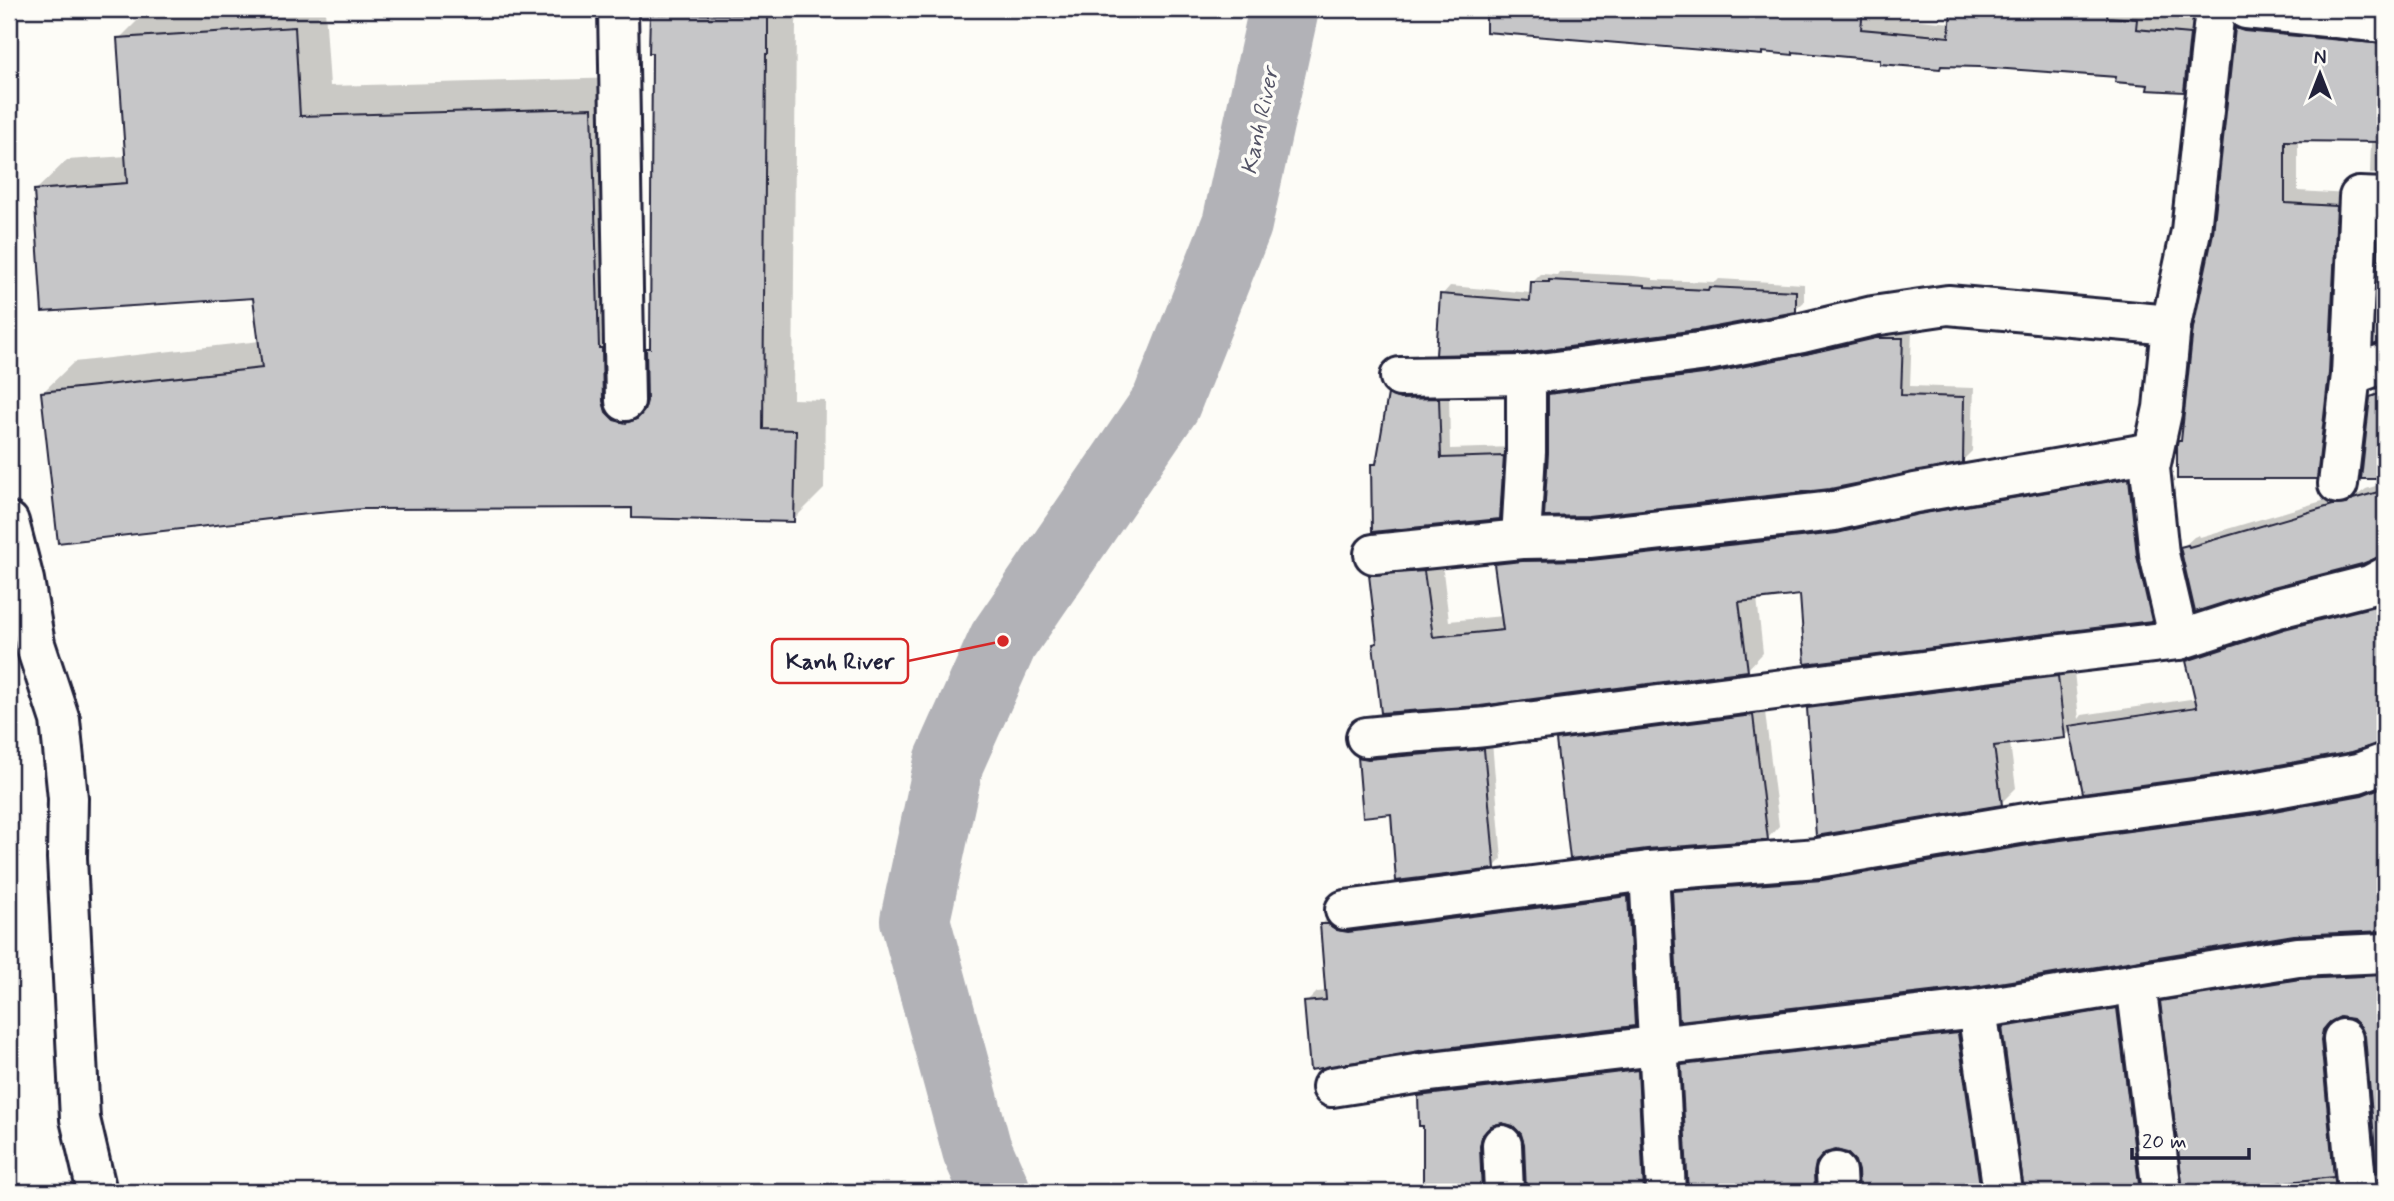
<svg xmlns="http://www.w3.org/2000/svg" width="2394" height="1201" font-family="Mynerve,sans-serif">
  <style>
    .shadow { fill: #0003 }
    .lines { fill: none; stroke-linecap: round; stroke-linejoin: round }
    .river { stroke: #b2b2b7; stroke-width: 70 }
    .building { fill: #c6c6c8; stroke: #22223b; stroke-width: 2 }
    .minor-casing { stroke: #22223b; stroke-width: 44 }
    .minor { stroke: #fdfcf7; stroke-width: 38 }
    .labels { text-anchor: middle; stroke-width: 7; stroke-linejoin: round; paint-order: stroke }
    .water-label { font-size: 23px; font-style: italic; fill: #545466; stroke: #fdfcf7 }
    .leader { fill: none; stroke: #d62828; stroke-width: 2.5 }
    .callout-dot { fill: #d62828; stroke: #fdfcf7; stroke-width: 2.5 }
    .callout { fill: #fdfcf7; stroke: #d62828; stroke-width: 2.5 }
    .callout-label { font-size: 23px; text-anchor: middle; font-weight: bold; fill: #22223b }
  </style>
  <rect width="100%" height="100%" fill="#fdfcf7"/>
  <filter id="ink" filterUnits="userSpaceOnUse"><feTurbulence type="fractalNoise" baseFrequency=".0143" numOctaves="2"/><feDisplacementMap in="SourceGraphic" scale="14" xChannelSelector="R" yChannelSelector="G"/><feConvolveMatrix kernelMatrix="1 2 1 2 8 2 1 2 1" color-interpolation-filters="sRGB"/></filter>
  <g filter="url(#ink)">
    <!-- shadow -->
    <g class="shadow">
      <path d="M149 9H325L330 86 622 78 636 381 648 391V349L652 344 654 51 652 15 657 9H798L796 23 793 399 825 400 824 489 793 520 634 506 43 392 74 362 260 341 254 296 36 190 67 160 127 156 119 39Z"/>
      <path d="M1543 9H1874V16L1952 23 1953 9H2204L2197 77 2183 91 2117 76 1943 64 1795 51 1793 53 1541 35Z"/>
      <path d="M2250 15 2385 31V174H2370L2371 140 2298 139V191L2349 194 2329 463 2316 477 2183 439 2214 234 2237 28Z"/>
      <path d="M2385 217V337H2376L2382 220Z"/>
      <path d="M1559 272 1634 276 1653 278V280L1716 282 1719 279 1804 284V302L1795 310 1703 328 1442 295 1450 286 1532 293 1533 282 1541 274 1557 275Z"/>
      <path d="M1887 329H1912L1910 386 1974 388 1972 451 1962 461 1550 453V395L1560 385Z"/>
      <path d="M1399 385 1449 389 1450 449 1513 447 1510 507 1499 517 1373 465 1379 459 1389 395Z"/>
      <path d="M2385 386V477H2363L2372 398Z"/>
      <path d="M2145 463 2168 603 2151 620 1802 593 1757 598 1763 653 1747 670 1375 644 1379 640 1371 575 1387 559 1441 555 1449 621 1503 616 1496 564 1513 548Z"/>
      <path d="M2385 483V553L2362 563 2182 548 2194 537 2199 535 2200 537 2346 494H2359L2366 489Z"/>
      <path d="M2385 596V740L2072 729 2064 737 2010 743 2016 788 2001 803 1809 709 1824 694 2073 662 2079 719 2082 715 2197 698 2188 661 2199 650Z"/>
      <path d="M1764 704 1779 826 1768 838 1558 741 1570 729Z"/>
      <path d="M1492 742 1502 859 1494 867 1392 813 1360 758 1368 750Z"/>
      <path d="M2385 780V930L2294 934 1674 892 1685 881Z"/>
      <path d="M1639 886 1646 1014 1635 1025 1306 1003 1317 992 1327 991 1321 925 1332 914Z"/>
      <path d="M2385 978V1192H2380L2367 1037 2362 1025 2354 1018 2342 1015 2333 1018 2332 1028 2350 1192H2185L2162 1002 2173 991 2227 982 2230 995Z"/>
      <path d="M2128 998 2155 1192H2026L2004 1028 2015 1017Z"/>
      <path d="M1969 1023 1996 1192H1860V1171L1855 1159 1846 1151 1834 1148 1827 1151 1825 1160 1830 1192H1689L1683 1066 1694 1055Z"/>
      <path d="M1648 1060 1659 1192H1527L1526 1144 1522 1132 1514 1124 1502 1121 1493 1124 1491 1134 1497 1192H1424V1124L1420 1096 1432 1085Z"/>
    </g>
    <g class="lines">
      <!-- river -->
      <path class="river" d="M996 1192 977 1150 915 920 949 762 1003 641 1166 403 1237 224 1284 9"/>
    </g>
    <!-- building -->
    <g class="building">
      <path d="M1486 9H1863L1861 29 1949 37 1951 9H2108L2107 17 2137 19 2136 29 2190 34 2184 92 2147 90 2148 85 2115 82 2116 77 1979 67 1941 66 1940 69 1880 64V60L1793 52V55L1762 52V55L1486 32Z"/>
      <path d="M650 14 768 15V54H766L763 429 796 430 794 522 632 518V508L362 509 277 517 278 518 58 543 41 392 262 368 253 298 42 312 34 190 127 183 117 38 295 27 300 116 592 108 599 348H602L603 401 606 412 614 420 626 423 637 419 644 411 647 401 646 348H650L652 53H649Z"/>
      <path d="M2235 28 2244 31 2385 44V142L2285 141V203L2337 206 2329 373 2317 479H2177V445L2178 441H2181L2193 328 2213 233Z"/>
      <path d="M2380 220H2385V259L2378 260Z"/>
      <path d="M1549 280 1625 284 1645 285V287L1708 290 1709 287 1796 291V312L1704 329 1524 353 1436 355 1440 294 1530 301 1531 282H1549Z"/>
      <path d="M1876 338H1903L1901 395 1964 397 1963 463 1830 489 1588 516 1544 517 1548 453V394L1711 373 1806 354Z"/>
      <path d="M2385 392V479H2361L2370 397Z"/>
      <path d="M1388 394 1400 399 1439 398 1441 458 1504 456 1500 519 1372 532 1371 464H1376Z"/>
      <path d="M2129 478 2137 556 2152 621 1805 664 1800 595 1739 602 1748 671 1480 706 1381 713 1373 644 1377 643 1369 575 1424 571 1433 637 1503 630 1494 564 1522 561 1591 560 1837 533 1919 514Z"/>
      <path d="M2385 490V555L2362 564 2273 587 2195 612 2180 547 2188 545 2189 547 2333 505 2346 504 2353 499Z"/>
      <path d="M2385 602V742L2352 752 2251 770 2083 793 2069 726 2197 707 2186 661 2284 629 2375 606Z"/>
      <path d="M2058 676 2065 738 1994 746 2002 805 1816 836 1807 708Z"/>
      <path d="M1753 715 1768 840 1647 849 1570 859 1556 740Z"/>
      <path d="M1484 749 1495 869 1396 881 1391 814 1363 817 1358 757 1368 759Z"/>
      <path d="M2385 786V931L2294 935 1974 987 1679 1021 1672 891 1822 880 2046 842 2258 814 2362 795Z"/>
      <path d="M1628 896 1635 1026 1419 1051 1310 1070 1304 1002 1326 1000 1320 924H1328L1337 930 1348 932Z"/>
      <path d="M2385 975V1171L2377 1172 2365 1036 2361 1027 2353 1019 2340 1017 2330 1022 2323 1030 2321 1040 2334 1177 2259 1185 2260 1192H2183L2160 1001 2300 979Z"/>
      <path d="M2117 1008 2140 1192H2024L2002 1027Z"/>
      <path d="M1958 1033 1981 1192H1859L1858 1171 1855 1161 1847 1153 1836 1150 1825 1153 1816 1163 1814 1173 1815 1192H1688L1681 1065Z"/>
      <path d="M1638 1070 1644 1192H1526L1524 1144 1521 1134 1513 1126 1502 1123 1491 1126 1482 1136 1480 1146 1482 1192H1423V1126H1419L1418 1096Z"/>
    </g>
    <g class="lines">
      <!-- minor casing -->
      <g class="minor-casing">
        <g id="minor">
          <path d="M618 9 625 401"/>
          <path d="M2246 9 2385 23"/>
          <path d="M2351 375 2385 363"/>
          <path d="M1400 377 1526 375"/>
          <path d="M2338 484 2351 375 2359 197 2385 198"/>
          <path d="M9 522 24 580 35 644 60 720 68 798 67 858 80 1119 97 1192"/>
          <path d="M1521 539 1526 452V375L1707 351 1802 333 1873 316 1948 305 2171 325"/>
          <path d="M1374 554 1521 539 1589 538 1834 511 1915 493 2153 452"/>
          <path d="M2179 640 2159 554 2150 468 2163 408 2171 325 2191 231 2215 9"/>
          <path d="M1366 737C1402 733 1438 731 1475 728 1495 727 1513 721 1534 721L1977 664 2179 640 2278 608 2370 585 2385 577"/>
          <path d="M1649 871 1666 1192"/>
          <path d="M1345 910 1649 871 1818 858 2043 820 2254 792 2358 773 2385 763"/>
          <path d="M2136 983 2162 1192"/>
          <path d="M1977 1009 2003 1192"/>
          <path d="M2343 1039 2357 1192"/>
          <path d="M1332 1087 1422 1073 1977 1009 2298 957 2385 953"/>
          <path d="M1502 1145 1504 1192"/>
          <path d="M1836 1172 1837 1192"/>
        </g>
      </g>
      <!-- minor -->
      <use href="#minor" class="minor"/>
    </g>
  </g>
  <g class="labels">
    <!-- water labels -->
    <g class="water-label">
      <text transform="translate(1259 121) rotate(-78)" y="8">Kanh River</text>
    </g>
  </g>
  <!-- callouts -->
  <path class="leader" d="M1003 641L908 661"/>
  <circle class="callout-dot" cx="1003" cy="641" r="7"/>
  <rect class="callout" x="772" y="639" width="136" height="44" rx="7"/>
  <g class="callout-label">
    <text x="840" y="669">Kanh River</text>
  </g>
  <!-- margin -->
  <rect width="2394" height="1201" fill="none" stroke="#fdfcf7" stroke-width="35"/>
  <rect x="18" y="18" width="2359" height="1166" fill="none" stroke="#22223b" stroke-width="2.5" filter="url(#ink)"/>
  <!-- north arrow -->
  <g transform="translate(2320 74)" stroke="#fdfcf7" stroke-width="5" paint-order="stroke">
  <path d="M0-5L12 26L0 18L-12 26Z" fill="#22223b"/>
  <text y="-10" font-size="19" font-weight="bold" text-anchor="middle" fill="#22223b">N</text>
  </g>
  <!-- scale -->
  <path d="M2132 1148v10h117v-10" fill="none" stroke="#22223b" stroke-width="3.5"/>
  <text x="2142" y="1148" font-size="21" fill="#22223b" stroke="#fdfcf7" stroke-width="5" paint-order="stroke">20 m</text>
</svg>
